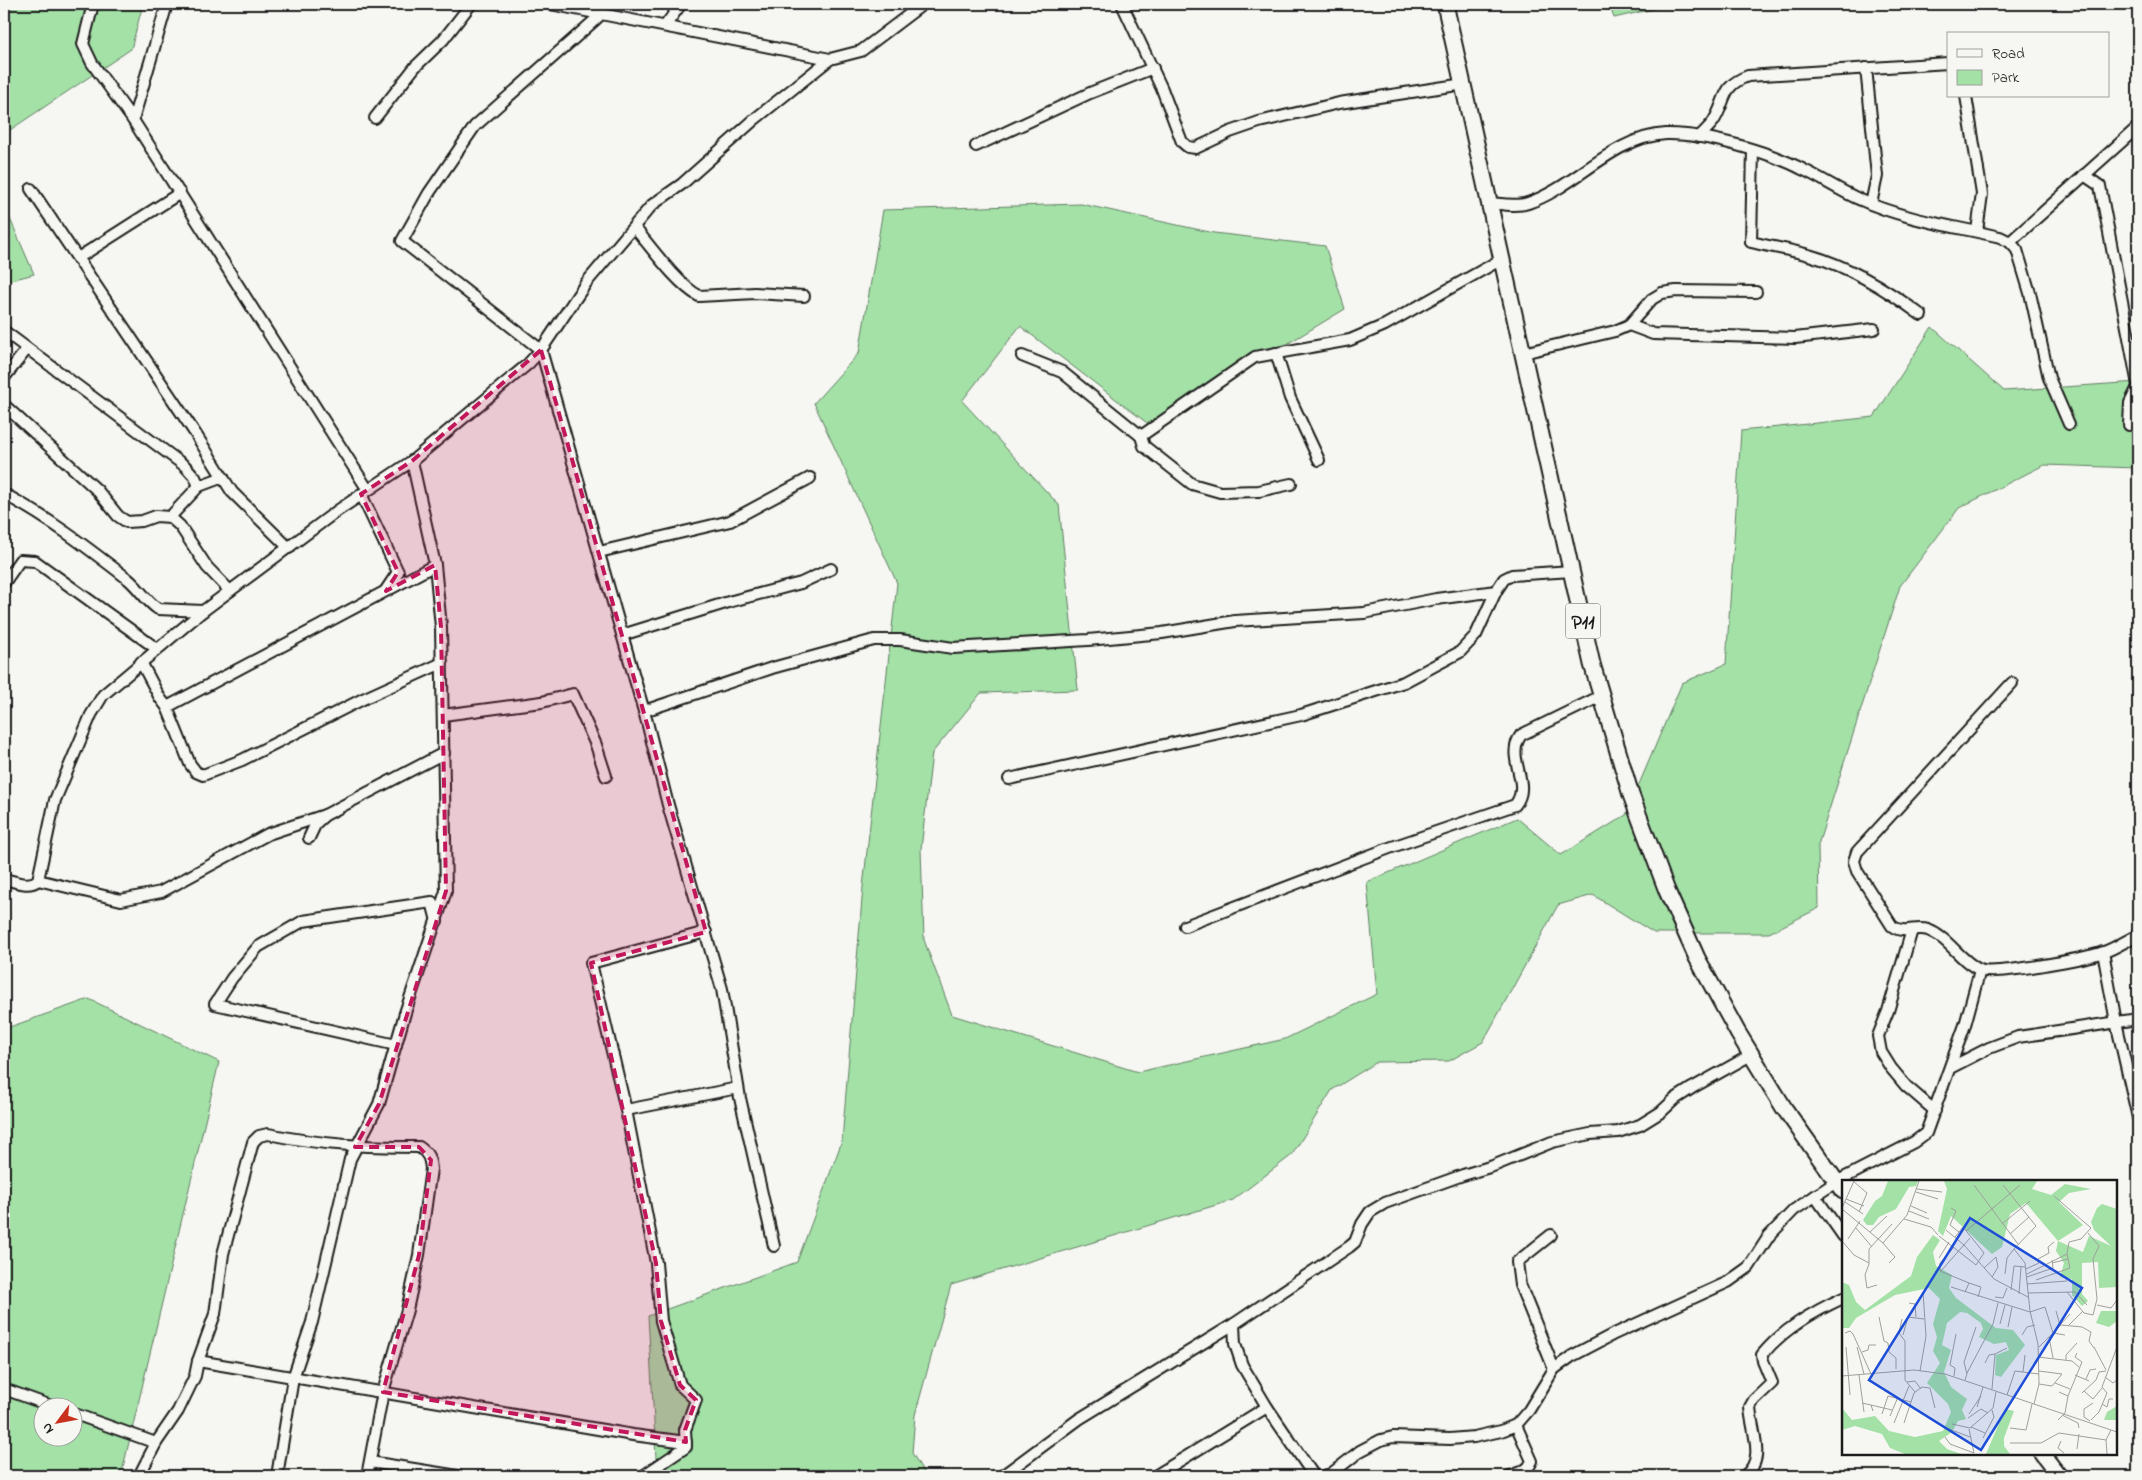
<svg xmlns="http://www.w3.org/2000/svg" width="2142" height="1480" font-family="'Indie Flower',sans-serif">
  <style>
    .green { fill: #a4e1a7; stroke: #607e62; fill-rule: evenodd }
    .lines { fill: none; stroke-linecap: round; stroke-linejoin: round }
    .minor-casing { stroke: #1c1c1c; stroke-width: 14 }
    .primary-casing { stroke: #1c1c1c; stroke-width: 19 }
    .minor { stroke: #f6f6f2; stroke-width: 10 }
    .primary { stroke: #f6f6f2; stroke-width: 15 }
    .marked { fill: #c2185b; fill-opacity: 0.2; stroke: #c2185b; stroke-width: 4; stroke-dasharray: 10 6; stroke-linejoin: round }
    .labels { text-anchor: middle; stroke-width: 4.5; stroke-linejoin: round; paint-order: stroke }
    .shield { fill: #f6f6f2; stroke: #5d5d5c; stroke-width: 1 }
    .shield-label { font-size: 20px; font-weight: bold; fill: #1c1c1c }
    .inset-road { fill: none; stroke: #9f9f9c; stroke-width: 1 }
    .view { fill: #1d4ed8; fill-opacity: 0.15; stroke: #1d4ed8; stroke-width: 2.5 }
    .inset-edge { fill: none; stroke: #1c1c1c; stroke-width: 2.5 }
  </style>
  <rect width="100%" height="100%" fill="#f6f6f2"/>
  <filter id="ink" filterUnits="userSpaceOnUse"><feTurbulence type="fractalNoise" baseFrequency=".02" numOctaves="2"/><feDisplacementMap in="SourceGraphic" scale="10" xChannelSelector="R" yChannelSelector="G"/><feConvolveMatrix kernelMatrix="1 2 1 2 8 2 1 2 1" color-interpolation-filters="sRGB"/></filter>
  <g filter="url(#ink)">
    <!-- green -->
    <g class="green">
      <path d="M4 4H143L131 49 4 134Z"/>
      <path d="M1609 4H1675L1614 18Z"/>
      <path d="M1081 204 1214 233 1325 246 1345 309 1151 426 1020 326 962 401 1059 505 1078 690 981 693 932 753 921 849 924 940 952 1015 1138 1072 1285 1039 1377 994 1367 882 1517 818 1561 855 1626 815 1682 683 1726 664 1741 431 1874 417 1932 327 2004 391 2138 382V468L2044 465 1959 508 1900 586 1818 845 1819 908 1769 933H1654L1593 895 1558 905 1483 1042 1449 1061 1377 1062 1332 1090 1292 1155 1233 1200 951 1285 915 1415 912 1453 926 1476H657L648 1316 797 1262 842 1141 863 887 897 583 814 403 859 353 883 210Z"/>
      <path d="M4 205 34 274 4 282Z"/>
      <path d="M89 999 219 1062 121 1476H4V1029ZM42 1408H72V1438H42Z"/>
    </g>
    <g class="lines">
      <!-- minor casing -->
      <g class="minor-casing">
        <g id="minor">
          <path d="M93 4 83 44 92 63 133 120 368 490"/>
          <path d="M550 4 830 59"/>
          <path d="M604 4 601 14 595 20 475 126 429 193 402 241 541 350 647 722 668 805 722 989 740 1098 774 1246"/>
          <path d="M1122 4 1162 89 1182 142 1188 147 1196 148 1230 132 1259 122 1339 103 1464 84"/>
          <path d="M665 26 681 4"/>
          <path d="M1866 68 1877 176 1871 204"/>
          <path d="M1966 96 1982 194 1977 231"/>
          <path d="M375 118 415 67 443 40 471 4"/>
          <path d="M133 120 167 4"/>
          <path d="M1699 137C1704 132 1709 127 1713 122 1727 101 1720 86 1748 76L1948 63"/>
          <path d="M976 146 1090 93 1153 68"/>
          <path d="M1753 150 1751 242C1771 247 1792 250 1812 256 1850 267 1889 291 1921 315"/>
          <path d="M2084 175 2100 186 2138 385"/>
          <path d="M31 189 193 430 232 492 289 548"/>
          <path d="M1490 203C1502 204 1516 207 1528 203 1576 187 1612 137 1666 134 1704 133 1770 152 1804 170 1823 179 1842 192 1861 200 1905 220 1954 226 2000 237L2010 242 2017 250 2030 293 2049 378 2069 424"/>
          <path d="M634 227C651 247 677 284 699 296L755 293 804 296"/>
          <path d="M2010 242 2138 127"/>
          <path d="M78 258 180 193"/>
          <path d="M1629 325 1653 334 1795 338 1874 329"/>
          <path d="M4 331 185 466 195 477 199 486"/>
          <path d="M1276 353 1290 398 1319 460"/>
          <path d="M1523 353 1615 331 1629 325 1652 299 1662 293 1676 291 1756 292"/>
          <path d="M1022 356 1062 372 1141 436 1255 357 1350 340 1385 325 1502 259"/>
          <path d="M4 378 27 349"/>
          <path d="M4 405 97 490 118 516 127 522 142 521 156 516 170 517 180 526 207 567 230 591"/>
          <path d="M2129 425 2130 403 2138 387"/>
          <path d="M1141 436 1144 446 1192 484 1220 492 1259 491 1291 484"/>
          <path d="M4 494C49 518 88 548 128 579 139 588 146 601 158 609L203 611"/>
          <path d="M361 494 398 572 386 590"/>
          <path d="M170 517 199 486 223 477"/>
          <path d="M599 552 730 521 810 478"/>
          <path d="M4 583 20 560 35 561 157 649"/>
          <path d="M622 635 732 601 801 583 831 569"/>
          <path d="M141 662 160 698 167 707 190 764 196 772 203 775 242 760 365 698 442 663"/>
          <path d="M2012 683 1857 852 1854 861 1857 871 1892 926C1904 935 1915 926 1928 930 1949 938 1961 962 1980 970 1995 976 2086 958 2104 952 2116 948 2127 940 2138 935"/>
          <path d="M167 707 435 565"/>
          <path d="M644 711 772 668 874 640H900L953 648 1088 640 1162 633 1235 621 1364 613 1436 599 1496 591"/>
          <path d="M443 715 542 702 573 694 596 745 606 776"/>
          <path d="M1009 779 1301 715 1404 682 1460 652 1476 635 1496 591 1504 579 1512 575 1572 571"/>
          <path d="M309 838 316 823 325 815 444 753"/>
          <path d="M4 879C14 881 29 888 38 880L55 800 91 715 103 695 203 611 337 511 412 461 528 364 541 350 586 283 652 205 682 184 755 119 830 59 861 51 923 4"/>
          <path d="M38 880 121 900 161 892 268 834 325 815"/>
          <path d="M1185 926 1392 847 1515 805C1533 783 1504 758 1521 735L1601 696"/>
          <path d="M1912 930 1888 1011 1878 1036 1881 1052 1891 1068 1906 1086 1935 1111"/>
          <path d="M706 932 591 963 626 1110 738 1088"/>
          <path d="M2103 952 2116 1022 2138 1118"/>
          <path d="M396 1045 215 1004 232 978 258 947 303 921 432 902 437 921"/>
          <path d="M1950 1068 1989 1048 2018 1037 2138 1019"/>
          <path d="M626 1110 656 1263 661 1321 680 1385 696 1400 685 1430 686 1447 643 1476"/>
          <path d="M1815 1196 1843 1236"/>
          <path d="M1551 1235 1517 1262 1520 1285 1554 1369"/>
          <path d="M1234 1324 1235 1344 1242 1365 1267 1407 1314 1476"/>
          <path d="M198 1361 633 1435 686 1442"/>
          <path d="M4 1389 57 1408"/>
          <path d="M72 1413 156 1443"/>
          <path d="M370 1462 458 1476"/>
          <path d="M139 1476 156 1443 178 1411 195 1376 198 1361 215 1314 223 1254 253 1142 259 1136 268 1134C322 1145 364 1147 419 1147 428 1153 430 1158 431 1169L419 1255 407 1310 383 1392 367 1476"/>
          <path d="M277 1476 293 1378 312 1322 350 1159 379 1104 405 1013 446 891 441 627 435 565 412 461"/>
          <path d="M1002 1476 1079 1419 1234 1324 1349 1247 1355 1242 1362 1224 1370 1212 1385 1203 1463 1175 1493 1166 1552 1142 1590 1134 1618 1132 1640 1125 1661 1112 1675 1099 1692 1088 1751 1055"/>
          <path d="M1155 1476 1267 1407"/>
          <path d="M1324 1476 1331 1474 1360 1451 1381 1440 1393 1437 1450 1439 1474 1437 1501 1431 1516 1425 1529 1410 1554 1369 1572 1356 1612 1335 1728 1282 1749 1267 1769 1236 1794 1210 1836 1182 1914 1142 1926 1133 1965 1025 1980 970"/>
          <path d="M1510 1476C1520 1473 1528 1471 1532 1461L1516 1425"/>
          <path d="M1744 1476C1767 1460 1751 1430 1750 1407L1754 1400 1772 1383 1763 1361 1762 1355C1783 1329 1813 1312 1843 1298"/>
        </g>
      </g>
      <!-- primary casing -->
      <g class="primary-casing">
        <g id="primary">
          <path d="M1445 4 1592 664 1631 795 1667 891 1697 958 1738 1033 1784 1108 1843 1191"/>
          <path d="M2042 1454 2059 1476"/>
        </g>
      </g>
      <!-- minor -->
      <use href="#minor" class="minor"/>
      <!-- primary -->
      <use href="#primary" class="primary"/>
    </g>
  </g>
  <!-- marked area -->
  <path class="marked" d="M541 350 706 932 591 963 656 1263 661 1321 680 1385 696 1400 685 1430 686 1442 383 1392 419 1255 431 1160 419 1147H355L379 1104 446 891 441 627 435 565 386 591 398 572 361 494 412 461Z"/>
  <g class="labels">
    <!-- shield labels -->
    <rect class="shield" x="1565.5" y="603.5" width="35" height="35" rx="4"/>
    <g class="shield-label">
      <text x="1583" y="628">P11</text>
    </g>
  </g>
  <!-- overview -->
  <g transform="translate(1842 1180)">
    <rect width="275" height="275" fill="#f6f6f2"/>
    <path d="M46 1H76L74 6 67 7 54 29 37 37 31 45H25L21 40 33 21 40 16ZM102 1H195L190 9 209 15 223 4 249 9 227 13 217 22 241 45 216 61 241 72 247 56 269 66 252 50 249 42 255 28 260 24 275 29V107L257 108 256 82 240 83V114L246 121 240 126 230 115V99L218 97 222 83 214 71 216 61 184 23 168 34 160 67 150 74 109 36 101 56 96 51 105 9ZM91 55 98 60 91 72 94 86 110 95 107 108 114 118 154 148 171 150 183 165 159 197 153 195 154 175 167 170 164 162 152 164 137 157 141 149 139 143 125 133 118 132 105 143 100 165 109 170 102 192 109 207 125 219 120 230 124 239 116 241 110 252 97 261 105 269 119 274H63L48 268 40 254 13 246 0 250V228L10 240 33 236 47 251 73 257 101 251 109 232 106 224 85 203 98 183 91 171 95 157 91 144 98 119 87 108 53 115 14 138 7 148H0V102L7 105 14 122 23 130 69 96 75 77ZM259 131H275V141L267 147 254 143ZM275 226V240H262L265 232ZM163 229 172 231 162 258V266L168 274H144Z" fill="#a4e1a7"/>
    <path class="inset-road" d="M11 1 25 13 17 32M132 5 176 64M161 5 194 46 172 69 183 83 188 131 196 164 197 204 192 224M75 9 100 12M74 12 96 19M4 19 22 26M3 22 21 34M69 26 85 33M0 28 12 1M109 28 114 31 108 45 117 52M0 29 41 63 53 77 47 83M67 31 87 39M62 39 89 47 96 55M160 44 188 21M14 48 30 67M104 50 122 65 152 99 186 117M124 51 178 5M28 52 45 36M168 54 187 37M97 56 134 85 142 73 121 47 113 57M6 59 18 41M0 61 12 75 27 83M41 63 65 35 77 1M112 67 98 83V91L127 103M97 78 107 62M210 83 226 79M142 88 154 77 156 87 150 97M184 89 197 83 196 79 207 73 206 67 212 62M99 91 128 58M163 94 165 78 172 69M185 94 225 74 227 62 239 59 249 48 212 16M185 97 211 88 210 80M194 100 228 88 225 74M185 104 225 101M35 105 25 108 23 95 27 84V69L50 44M109 107 188 132 203 127 211 153 223 155M169 110 172 86 183 87M123 112 127 103 139 107 136 117M225 112 242 133 251 135 255 119 251 79 257 66 246 53M186 113 233 112 245 125M177 114 179 87M153 117 161 118 165 108M67 123 73 124 74 137M255 125 269 128 275 120M214 131 218 145 228 134M37 137 42 161 46 163 47 172 54 178V189M60 139 57 153 63 161V200L73 212M158 144 163 125M227 145 241 131M166 147 170 127M3 153 8 151 11 154 29 194M61 155 66 137 82 139M180 155 185 147 193 145M207 157 211 178M4 167 8 215M15 167 22 194M197 167 219 145 240 147 249 152 247 161 252 168M252 167 264 190M20 172 26 170 27 165H34M196 177 230 181 237 187M224 180V175L235 163M143 183 147 175 153 174M78 191 84 156 81 112M197 191 220 194 210 206 197 204M181 192 183 175M125 193 151 144 156 123M17 195 22 232M233 195 247 201M0 196 72 190 103 194 275 252M112 196 113 188 108 185 114 154M263 197 271 203 275 200M244 199 248 190 254 189M123 200 125 194 122 182 134 147M65 202 73 201 79 209M213 203 228 209M150 209 153 174 165 168M242 211 251 219 260 208M240 213 254 200 257 192 264 191M165 215 173 191 197 194M226 216 240 182 233 177 235 173M20 223 29 225 31 231M260 224 265 227 267 219H271M29 225 50 230M135 227 141 207M40 234 46 216 69 222M127 234 139 216M220 235 236 243 237 248M48 236 56 217M126 238 139 229 146 233M216 240 223 233 226 216 217 212M249 240 257 232 265 213 260 207 275 167M248 241 242 237V229L251 223M52 243 67 206M62 243 72 213 80 207 88 208 93 228M110 244 128 248 151 228 154 212M129 247 143 253M168 248 184 250 190 224M107 249 128 257M127 249 132 273M103 257 108 264 132 273M141 258 152 237 150 230M219 261 216 268 222 273M168 263H199L217 253 264 260M235 269 237 254M265 274 264 260 269 250"/>
    <path class="view" d="M128 38 240 108 139 270 27 200Z"/>
    <rect width="275" height="275" class="inset-edge"/>
  </g>
  <!-- margin -->
  <rect width="2142" height="1480" fill="none" stroke="#f6f6f2" stroke-width="20"/>
  <rect x="10" y="10" width="2122" height="1460" fill="none" stroke="#1c1c1c" stroke-width="2" filter="url(#ink)"/>
  <!-- legend -->
  <rect x="1947" y="32" width="162" height="65" fill="#f6f6f2" stroke="#9f9f9c"/>
  <rect x="1957" y="49" width="25" height="8" fill="#f6f6f2" stroke="#9f9f9c"/>
  <text x="1992" y="58" font-size="15" fill="#1c1c1c">Road</text>
  <rect x="1957" y="70" width="25" height="15" fill="#a4e1a7" stroke="#9f9f9c"/>
  <text x="1992" y="82" font-size="15" fill="#1c1c1c">Park</text>
  <!-- north arrow -->
  <g transform="translate(58 1422) rotate(238)"><circle r="24" fill="#f6f6f2" stroke="#9f9f9c"/>
  <path d="M0-4L9 19L0 12L-9 19Z" fill="#c8321e"/>
  <text y="-8" font-size="14" font-weight="bold" text-anchor="middle" fill="#1c1c1c">N</text>
  </g>
</svg>
